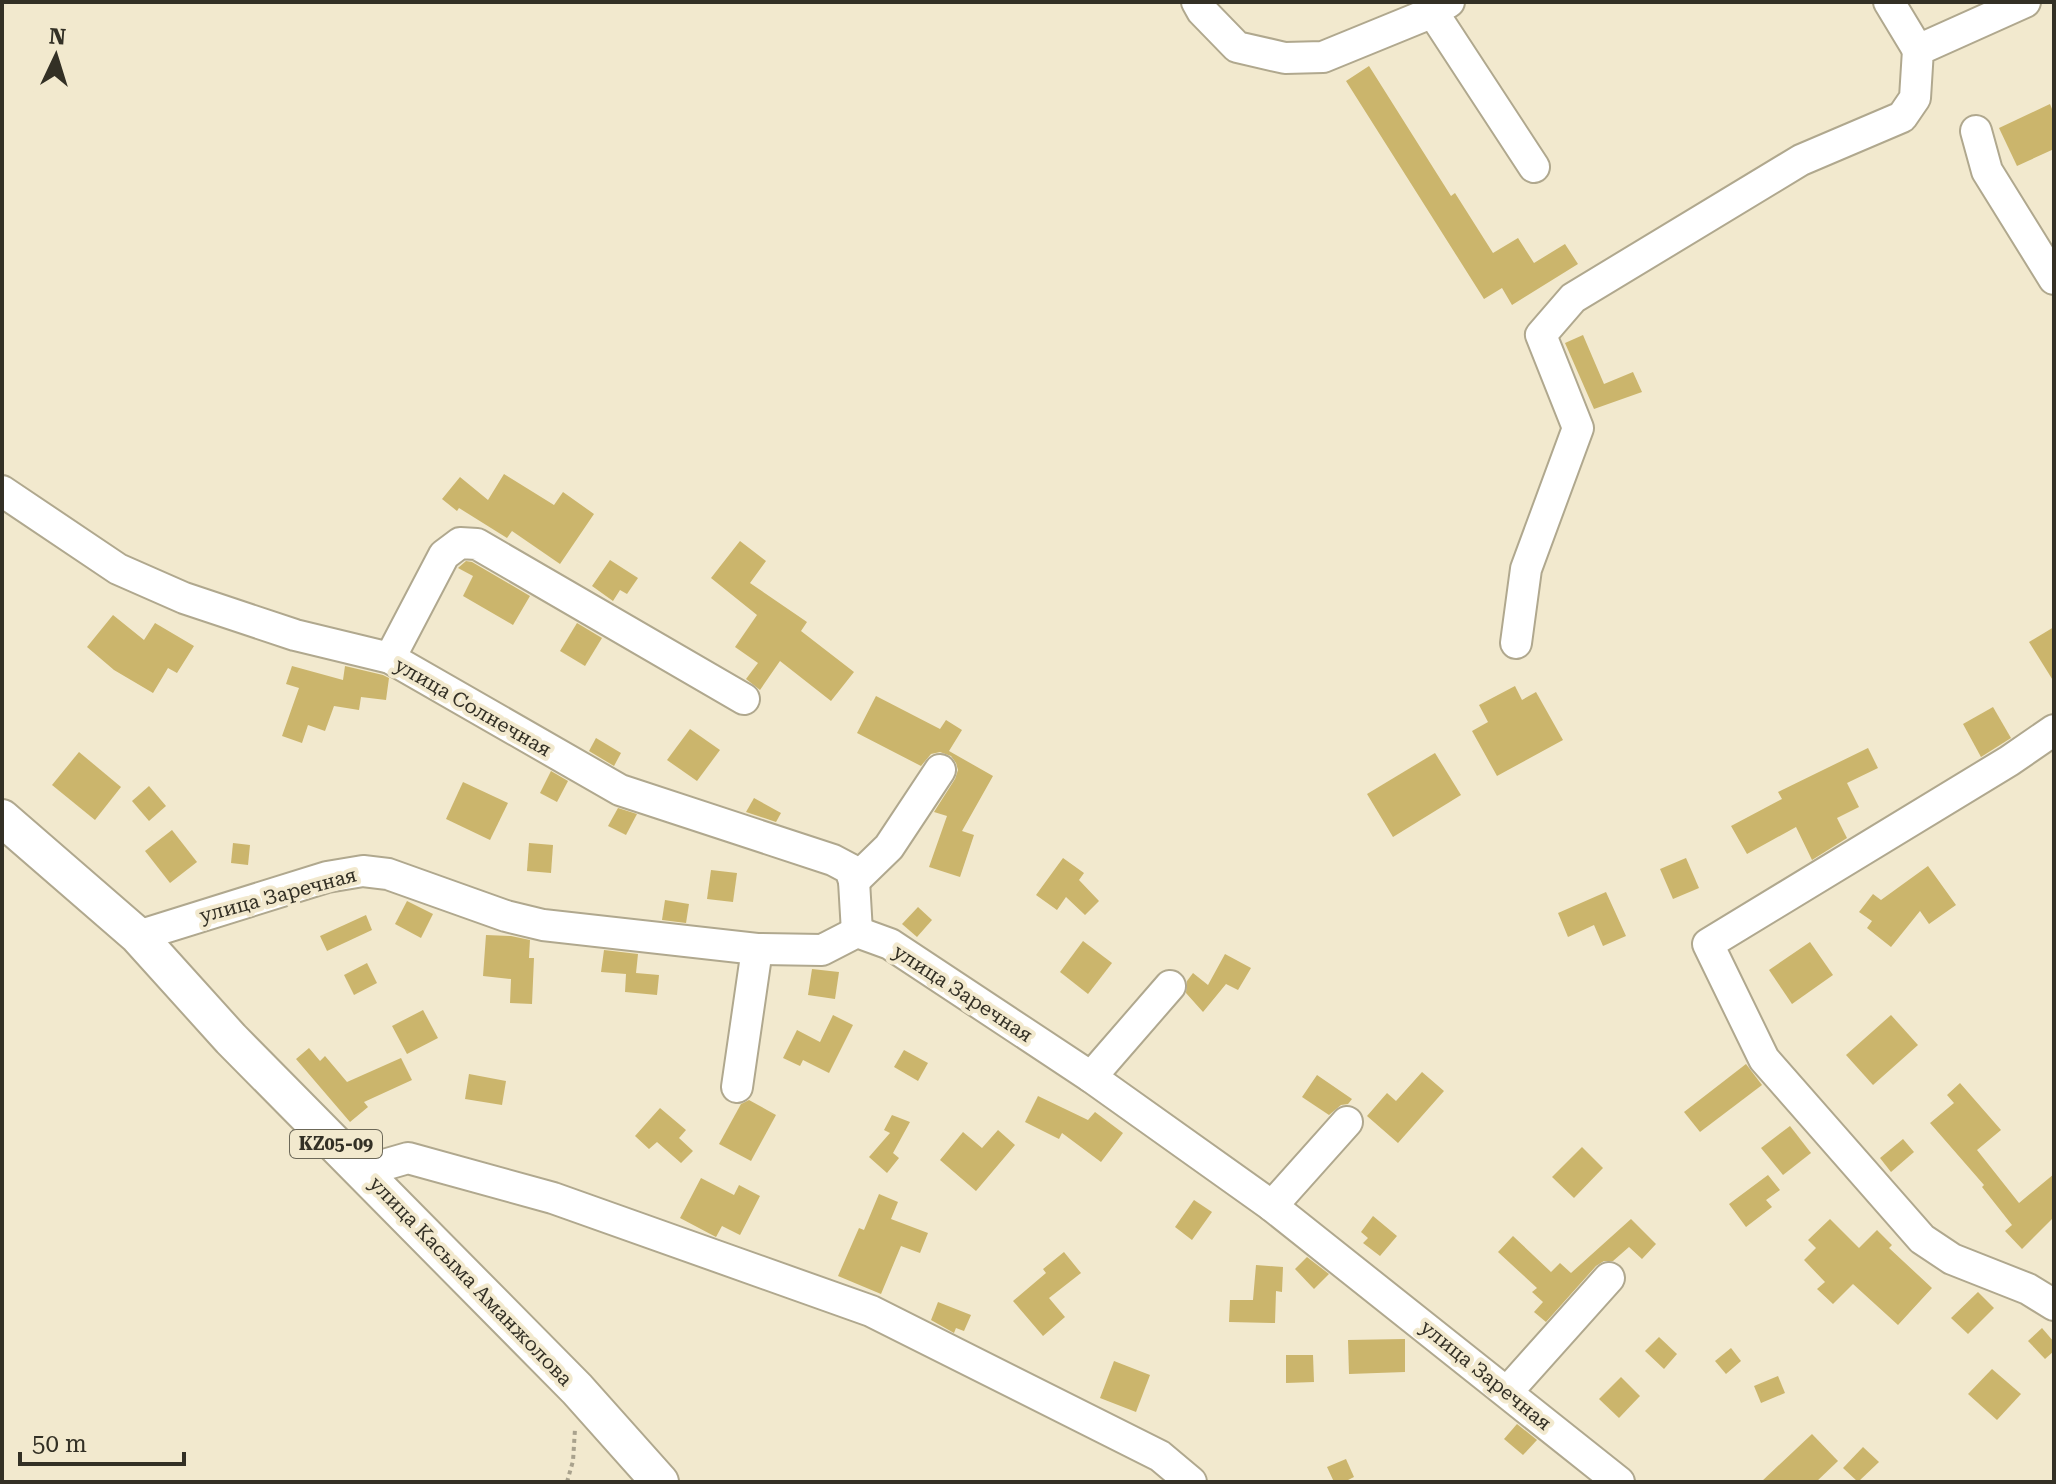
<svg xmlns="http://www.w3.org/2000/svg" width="2056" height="1484" font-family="'Roboto Serif',serif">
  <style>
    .building { fill: #cbb56c }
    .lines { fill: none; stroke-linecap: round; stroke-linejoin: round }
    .minor-casing { stroke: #b0a88e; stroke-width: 34 }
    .major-casing { stroke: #b0a88e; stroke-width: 40 }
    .path { stroke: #a9a28d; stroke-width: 4; stroke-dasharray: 4 4; stroke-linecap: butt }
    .minor { stroke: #fff; stroke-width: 30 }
    .major { stroke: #fff; stroke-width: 36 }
    .labels { text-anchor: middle; stroke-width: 8; stroke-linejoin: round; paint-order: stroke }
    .shield { fill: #f2e9ce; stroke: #6c6858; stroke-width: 2 }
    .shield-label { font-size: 18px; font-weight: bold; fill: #333025 }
    .street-label { font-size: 20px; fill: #333025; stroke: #f2e9ce }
  </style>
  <rect width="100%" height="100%" fill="#f2e9ce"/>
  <!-- building -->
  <g class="building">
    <path d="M1369 66 1451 196 1455 193 1493 253 1518 238 1534 263 1565 244 1578 264 1512 305 1502 288 1484 299 1346 81Z"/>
    <path d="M2050 104 2054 114V149L2017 166 1999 128Z"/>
    <path d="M1583 335 1604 384 1633 372 1642 392 1594 409 1565 343Z"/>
    <path d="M504 474 554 505 563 492 594 514 560 564 512 531 507 538 459 508 457 511 442 499 460 477 488 500Z"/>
    <path d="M740 541 766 561 750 583 807 622 801 631 854 672 831 701 780 661 760 690 746 679 758 663 735 647 757 615 711 578Z"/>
    <path d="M610 560 638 578 627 594 620 590 613 601 592 586Z"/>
    <path d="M466 561 472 562 530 596 513 625 463 596 473 576 458 568Z"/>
    <path d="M113 615 144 640 155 623 194 646 177 673 168 668 153 693 114 670 87 647Z"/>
    <path d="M577 623 602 638 585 666 560 651Z"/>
    <path d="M2054 627V682L2029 642Z"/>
    <path d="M292 666 343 680 345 666 383 675 389 678 386 700 361 697 359 710 334 706 325 731 308 725 302 743 282 736 299 688 286 684Z"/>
    <path d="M1515 686 1522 700 1536 692 1563 740 1497 776 1472 731 1488 722 1479 705Z"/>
    <path d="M876 696 940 729 946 720 962 730 949 751 993 776 962 831 974 835 960 877 929 867 947 816 934 812 955 779 958 770 956 763 951 756 940 752 931 754 921 766 857 733Z"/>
    <path d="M1993 707 2011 738 1981 757 1963 724Z"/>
    <path d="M690 729 720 750 697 781 667 760Z"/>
    <path d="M596 738 621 753 614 766 589 751Z"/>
    <path d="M1868 748 1878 768 1847 783 1859 807 1837 818 1847 838 1812 860 1796 827 1747 854 1731 826 1782 799 1778 792Z"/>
    <path d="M79 752 121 787 95 820 52 785Z"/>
    <path d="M1435 753 1461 795 1393 837 1367 794Z"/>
    <path d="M551 771 568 781 557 802 540 793Z"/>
    <path d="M463 782 508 803 490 840 446 819Z"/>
    <path d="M149 786 166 806 149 821 132 801Z"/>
    <path d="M754 798 781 813 776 822 746 812Z"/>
    <path d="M618 808 637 814 626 835 608 826Z"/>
    <path d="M172 830 197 862 170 883 145 851Z"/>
    <path d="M233 843 250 845 248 865 231 863Z"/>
    <path d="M529 843 553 845 551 873 527 871Z"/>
    <path d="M1063 858 1084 873 1079 880 1099 901 1085 915 1066 897 1057 910 1036 895Z"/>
    <path d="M1686 858 1699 888 1673 899 1660 869Z"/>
    <path d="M1928 866 1956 905 1929 924 1920 911 1891 947 1867 928 1872 921 1859 912 1873 894 1881 900Z"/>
    <path d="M711 870 737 873 733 902 707 899Z"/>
    <path d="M1606 892 1626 936 1603 946 1594 925 1568 937 1558 913Z"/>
    <path d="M665 900 689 904 686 923 662 920Z"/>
    <path d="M407 901 433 914 421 938 395 924Z"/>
    <path d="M918 907 932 920 917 937 902 924Z"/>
    <path d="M366 915 372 930 327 951 320 936Z"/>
    <path d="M486 935 511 936 530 940 529 958H534L532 1004 510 1003 511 979 483 976Z"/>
    <path d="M1083 941 1112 963 1088 994 1060 972Z"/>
    <path d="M1810 942 1833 975 1792 1004 1769 970Z"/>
    <path d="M604 950 638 954 636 973 659 975 657 995 625 992 626 974 601 972Z"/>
    <path d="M1225 954 1251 968 1238 990 1226 984 1203 1012 1186 993 1187 981 1193 973 1208 985Z"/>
    <path d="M367 963 377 983 354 995 344 975Z"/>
    <path d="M812 969 839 972 835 999 808 995Z"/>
    <path d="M423 1010 438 1038 407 1054 392 1026Z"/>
    <path d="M833 1015 853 1025 829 1073 803 1060 800 1066 783 1058 797 1030 820 1042Z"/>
    <path d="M1891 1015 1918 1045 1873 1085 1846 1055Z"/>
    <path d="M309 1048 320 1061 325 1056 347 1082 401 1058 412 1080 364 1102 368 1107 350 1122 296 1059Z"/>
    <path d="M904 1050 928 1063 918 1081 894 1067Z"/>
    <path d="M1746 1064 1762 1085 1700 1132 1684 1112Z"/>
    <path d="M1422 1072 1444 1091 1398 1143 1367 1116 1387 1093 1396 1101Z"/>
    <path d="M469 1074 506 1081 502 1105 465 1099Z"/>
    <path d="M1317 1075 1352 1099 1348 1104 1341 1105 1329 1115 1302 1097Z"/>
    <path d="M1960 1083 2001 1130 1977 1150 2019 1203 2054 1174V1217L2022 1249 2005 1231 2012 1225 1982 1187 1984 1185 1930 1123 1954 1103 1947 1095Z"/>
    <path d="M1038 1096 1088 1120 1095 1112 1123 1133 1101 1162 1062 1133 1059 1139 1025 1122Z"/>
    <path d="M749 1100 776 1115 751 1161 719 1144 741 1104Z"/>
    <path d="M660 1108 686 1130 679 1138 693 1151 681 1163 657 1142 649 1149 635 1136Z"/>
    <path d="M892 1115 910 1122 893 1153 899 1158 887 1173 869 1157 890 1133 884 1130Z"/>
    <path d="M1790 1126 1811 1153 1783 1175 1761 1148Z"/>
    <path d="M998 1130 1015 1145 976 1191 940 1160 963 1132 982 1148Z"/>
    <path d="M1903 1139 1914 1152 1891 1172 1880 1158Z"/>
    <path d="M1582 1147 1603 1168 1574 1198 1552 1177Z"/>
    <path d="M1768 1175 1780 1190 1766 1200 1772 1207 1746 1227 1729 1204Z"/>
    <path d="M701 1178 734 1195 739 1185 760 1196 740 1235 722 1226 716 1237 680 1218Z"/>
    <path d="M879 1194 898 1202 891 1219 928 1233 920 1253 901 1246 881 1294 838 1276 859 1228 864 1230Z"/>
    <path d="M1194 1200 1212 1212 1192 1240 1175 1227Z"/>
    <path d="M1373 1216 1397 1236 1380 1256 1363 1243 1368 1238 1361 1232Z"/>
    <path d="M1631 1219 1656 1244 1642 1259 1629 1247 1613 1261H1604L1596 1266 1546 1322 1534 1312 1543 1302 1532 1292 1537 1288 1498 1252 1513 1236 1551 1272 1560 1263 1571 1273Z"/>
    <path d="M1830 1219 1859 1248 1877 1230 1892 1245 1889 1248 1932 1288 1898 1325 1853 1284 1833 1304 1817 1289 1825 1282 1804 1260 1816 1248 1808 1240Z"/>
    <path d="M1064 1252 1081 1273 1049 1298 1065 1317 1043 1336 1013 1301 1046 1273 1043 1269Z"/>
    <path d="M1307 1257 1329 1274 1314 1289 1295 1269Z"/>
    <path d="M1256 1265 1283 1267 1282 1292 1276 1291 1275 1323 1229 1322 1230 1300H1253Z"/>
    <path d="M1978 1292 1994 1308 1968 1334 1951 1318Z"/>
    <path d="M938 1302 971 1315 964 1331 956 1328 954 1333 931 1320Z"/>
    <path d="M2042 1328 2054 1342V1351L2045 1359 2028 1341Z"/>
    <path d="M1659 1337 1677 1354 1664 1369 1645 1351Z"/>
    <path d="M1405 1339V1372L1349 1374 1348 1340Z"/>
    <path d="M1731 1348 1741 1361 1726 1374 1715 1361Z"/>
    <path d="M1286 1355H1313L1314 1382 1286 1383Z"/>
    <path d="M1114 1361 1150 1375 1136 1412 1100 1398Z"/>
    <path d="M1992 1369 2021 1394 1997 1420 1968 1394Z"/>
    <path d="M1778 1376 1785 1393 1761 1403 1754 1386Z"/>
    <path d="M1621 1377 1640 1396 1619 1418 1599 1399Z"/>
    <path d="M1517 1424 1537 1440 1523 1455 1504 1439Z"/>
    <path d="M1812 1434 1838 1461 1816 1482H1761Z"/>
    <path d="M1863 1447 1879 1462 1858 1482 1843 1468Z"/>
    <path d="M1346 1459 1354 1477 1344 1482H1334L1327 1467Z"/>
  </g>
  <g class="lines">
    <!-- minor casing -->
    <g class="minor-casing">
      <g id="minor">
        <path d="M1197 2 1202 11 1237 47 1285 58 1323 57 1421 17 1449 2"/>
        <path d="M1889 2 1918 50"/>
        <path d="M1432 11 1534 167"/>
        <path d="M1976 131 1987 171 2054 279"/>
        <path d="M2 491 118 569 184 598 295 635 390 658 620 790 833 860 850 869 854 881 857 932"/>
        <path d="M1516 643 1526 569 1578 428 1541 335 1573 298 1801 160 1902 117 1915 98 1918 50 2025 2"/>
        <path d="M390 658 444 555 460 543 477 544 744 699"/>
        <path d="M2054 730 2009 761 1708 944 1764 1059 1922 1239 1952 1259 2028 1289 2054 1305"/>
        <path d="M854 881 889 847 940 770"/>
        <path d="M138 936 327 877 363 871 388 874 506 916 543 925 757 949 822 950 857 932 890 944 1091 1077 1272 1206 1619 1482"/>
        <path d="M1091 1077 1170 986"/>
        <path d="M737 1087 757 949"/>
        <path d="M363 1171 408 1158 553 1198 871 1311 1160 1456 1191 1482"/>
        <path d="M1272 1206 1347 1122"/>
        <path d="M1508 1391 1609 1278"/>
      </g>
    </g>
    <!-- major casing -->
    <g class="major-casing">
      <path id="major" d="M2 818 138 936 231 1039 577 1389 660 1482"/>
    </g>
    <!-- path -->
    <path class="path" d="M567 1482 573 1461 575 1429"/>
    <!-- minor -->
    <use href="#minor" class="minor"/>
    <!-- major -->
    <use href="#major" class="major"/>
  </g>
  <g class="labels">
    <!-- shield labels -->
    <rect class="shield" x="290" y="1130" width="92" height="28" rx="6"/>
    <g class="shield-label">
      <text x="336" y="1150">KZ05-09</text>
    </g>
    <!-- street labels -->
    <g class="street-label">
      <text transform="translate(473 707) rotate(30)" y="7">улица Солнечная</text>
      <text transform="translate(278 895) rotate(-15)" y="7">улица Заречная</text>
      <text transform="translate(963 993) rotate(33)" y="7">улица Заречная</text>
      <text transform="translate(471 1281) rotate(46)" y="7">улица Касыма Аманжолова</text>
      <text transform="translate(1486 1375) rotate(39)" y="7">улица Заречная</text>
    </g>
  </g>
  <!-- border -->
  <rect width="2056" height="1484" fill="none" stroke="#333025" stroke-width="8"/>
  <!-- north arrow -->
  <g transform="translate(56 56) rotate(4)" stroke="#f2e9ce" stroke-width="6" paint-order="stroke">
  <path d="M0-6L14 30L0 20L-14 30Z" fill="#333025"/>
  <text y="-12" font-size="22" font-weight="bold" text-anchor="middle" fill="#333025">N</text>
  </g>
  <!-- scale -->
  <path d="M20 1452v12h164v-12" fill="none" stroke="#333025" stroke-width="4"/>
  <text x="32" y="1452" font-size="24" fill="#333025" stroke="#f2e9ce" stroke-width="6" paint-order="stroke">50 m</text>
</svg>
